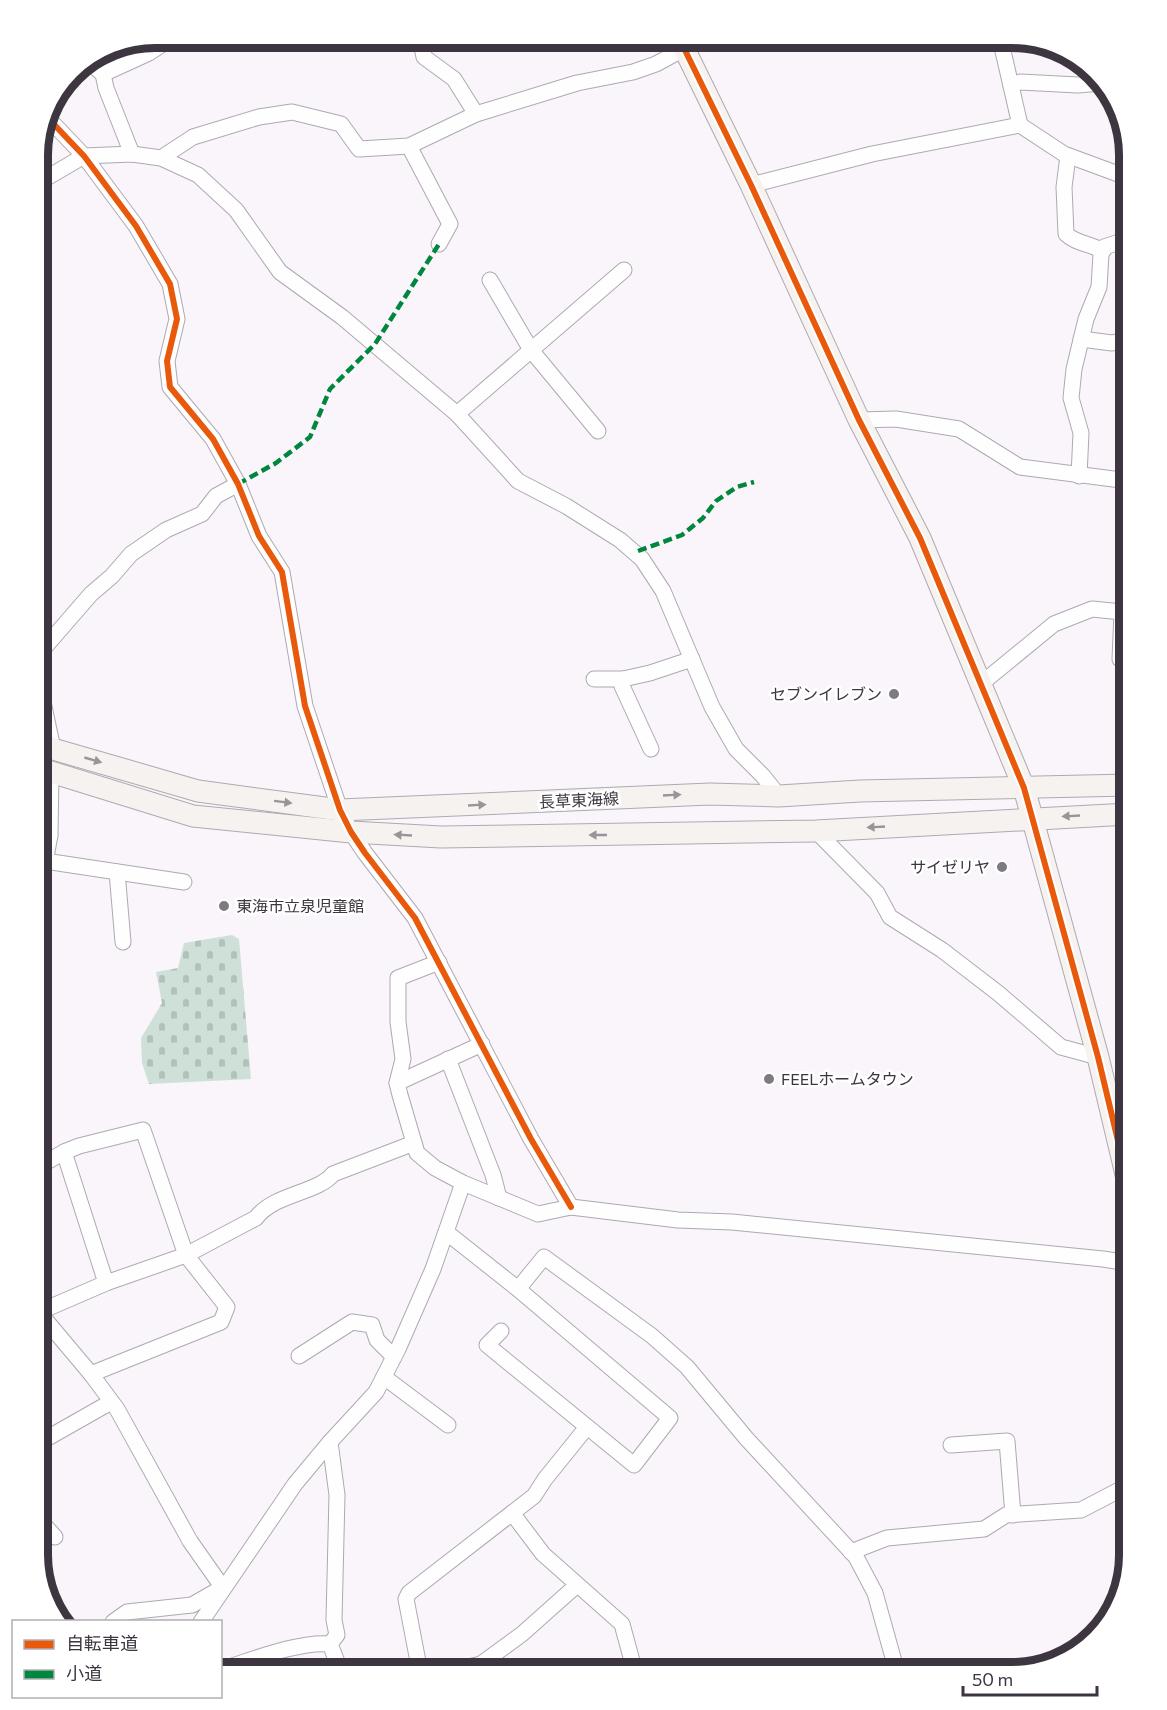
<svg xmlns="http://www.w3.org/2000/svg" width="1167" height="1710" font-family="Commissioner,'Noto Sans JP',sans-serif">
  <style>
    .cemetery { fill: url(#cemetery-stones) }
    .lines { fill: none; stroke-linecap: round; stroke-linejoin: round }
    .street-casing { stroke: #aea9b1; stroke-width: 17 }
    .secondary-casing { stroke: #aea9b1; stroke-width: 23 }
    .street { stroke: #fefefe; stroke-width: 15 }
    .secondary { stroke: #f6f2f0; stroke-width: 21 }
    .quiet { stroke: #00873e; stroke-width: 4.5; stroke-dasharray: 9 4.5; stroke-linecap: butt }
    .cycleway-casing { stroke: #fff; stroke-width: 10 }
    .cycleway { stroke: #e8590c; stroke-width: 6 }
    .oneway { fill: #9a9498 }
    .poi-dot { fill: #7f7981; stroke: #fff; stroke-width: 2 }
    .labels { text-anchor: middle; stroke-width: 5; stroke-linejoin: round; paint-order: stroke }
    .poi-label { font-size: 16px; fill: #3d3640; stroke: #fff; text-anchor: end }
    .street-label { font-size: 16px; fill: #3d3640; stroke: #fff }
    .rim { fill: none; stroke: #3d3640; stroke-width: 8 }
  </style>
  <defs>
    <pattern id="cemetery-stones" width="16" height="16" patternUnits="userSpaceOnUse" patternTransform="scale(1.5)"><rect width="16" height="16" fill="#cee0d7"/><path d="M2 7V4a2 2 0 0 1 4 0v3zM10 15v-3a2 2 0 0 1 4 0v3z" fill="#b2c1ba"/></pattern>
  </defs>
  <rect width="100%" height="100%" fill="#f9f5fb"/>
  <!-- cemetery -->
  <path class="cemetery" d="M232 935 239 939 251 1079 149 1084 142 1063 141 1038 162 1003 156 972 178 968 184 943Z"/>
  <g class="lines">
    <!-- street casing -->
    <g class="street-casing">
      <g id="street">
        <path d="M420 38 424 57 454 79 476 114"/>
        <path d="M838 38 840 42 853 43 876 38"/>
        <path d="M1000 38 1020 125"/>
        <path d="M88 61 103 74"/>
        <path d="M1011 85 1020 82 1078 85 1101 83"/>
        <path d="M46 116 84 156 136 226 170 284 177 319 167 361 170 387 213 439 238 484 259 536 282 572 305 706 340 810 351 832 365 853 415 918 531 1139 571 1207"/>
        <path d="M409 146 450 224 439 244"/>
        <path d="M132 154 106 88 103 74 149 53 172 38"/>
        <path d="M1068 156 1064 187 1066 234C1075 243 1091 244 1103 251"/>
        <path d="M161 158 193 137 259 117 292 112 341 124 359 149 409 146 476 114 577 83 633 72 656 64 704 38"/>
        <path d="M38 183 84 156 132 154 161 158 198 175 236 210 280 272 342 317 457 414 518 481 566 506 620 540 642 559 663 591 712 707 736 749 763 776 779 796"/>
        <path d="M751 185 872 154 1020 125 1064 154 1129 178"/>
        <path d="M490 280 531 350 598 431"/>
        <path d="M1081 339 1112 343 1121 341"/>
        <path d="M457 414 624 270"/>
        <path d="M859 420 896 419 959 429 1020 467 1129 481"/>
        <path d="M1079 476 1081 433 1071 398 1074 369 1086 319 1099 287 1101 254 1104 247 1129 239"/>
        <path d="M1122 612 1120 659 1129 665"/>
        <path d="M38 655 91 594 112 576 131 554 166 530 202 514 216 496 238 484"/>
        <path d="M38 678 53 749"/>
        <path d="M594 679H623L650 673 692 659"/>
        <path d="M623 679 622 686 651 749"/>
        <path d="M982 683 1054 624 1092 609 1122 612 1129 611"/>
        <path d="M816 831 877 893 890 917 942 950 998 993 1061 1047 1098 1057"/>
        <path d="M46 841 50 835 51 774"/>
        <path d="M45 861 184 882"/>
        <path d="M117 872 123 942"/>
        <path d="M38 942 41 885 50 835"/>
        <path d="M439 962 398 978V1022L403 1059 397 1083 400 1095 417 1153 435 1168 463 1183 538 1214 571 1207 678 1220 732 1222 1103 1259 1129 1263"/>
        <path d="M448 1059 493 1175 499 1198"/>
        <path d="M397 1083 482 1044"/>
        <path d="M64 1152 106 1283"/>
        <path d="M38 1167 64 1152 79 1146 143 1130 186 1255 227 1307 221 1322 91 1374"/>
        <path d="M446 1232 518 1289 670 1418 634 1465 487 1345 501 1331"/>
        <path d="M518 1289 544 1257 652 1336 687 1367 746 1438 856 1557 875 1593 897 1672"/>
        <path d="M38 1311 91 1374 117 1409 190 1541 223 1588"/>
        <path d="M39 1312 106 1283 186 1255 256 1218C273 1194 318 1193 333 1174L414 1143"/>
        <path d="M299 1356 352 1322 372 1325 377 1340 394 1357"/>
        <path d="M384 1377 448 1425"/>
        <path d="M38 1441 44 1440 111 1402"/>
        <path d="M330 1442 337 1495 334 1620 337 1635 330 1644"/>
        <path d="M951 1445 1007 1441 1013 1515"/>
        <path d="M512 1513 543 1554 622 1624 635 1672"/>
        <path d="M38 1518 55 1537"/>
        <path d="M851 1552 887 1538 984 1529 1006 1515 1081 1510 1129 1485"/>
        <path d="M113 1622 127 1612 192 1605 220 1589"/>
        <path d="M201 1622 295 1484 330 1442 376 1392 398 1349 433 1269 463 1183"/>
        <path d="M330 1644 341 1672"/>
        <path d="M220 1670C252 1660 299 1641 330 1644"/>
        <path d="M420 1672 406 1599 409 1593 534 1496 545 1479 587 1427"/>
        <path d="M446 1672 481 1664 522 1634 577 1585"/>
      </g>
    </g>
    <!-- secondary casing -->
    <g class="secondary-casing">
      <g id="secondary">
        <path d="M679 38 751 185 859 420 920 538 1024 788 1098 1057 1129 1187"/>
        <path d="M38 741 53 749 198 791 340 810 710 794 779 796 860 791 1129 785"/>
        <path d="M38 768 193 816 351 832 441 837 816 831 1129 814"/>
      </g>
    </g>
    <!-- street -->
    <use href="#street" class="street"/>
    <!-- secondary -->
    <use href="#secondary" class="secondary"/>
    <!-- quiet -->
    <g class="quiet">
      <path d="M238 484 276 463 310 437 330 389 375 344 439 244"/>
      <path d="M638 551 682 535 703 518 716 501 737 487 754 482"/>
    </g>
    <!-- cycleway casing -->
    <g class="cycleway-casing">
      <g id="cycleway">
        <path d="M679 38 751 185 859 420 920 538 1024 788 1098 1057 1129 1187"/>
        <path d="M46 116 84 156 136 226 170 284 177 319 167 361 170 387 213 439 238 484 259 536 282 572 305 706 340 810 351 832 365 853 415 918 531 1139 571 1207"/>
      </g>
    </g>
    <!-- cycleway -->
    <use href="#cycleway" class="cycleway"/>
  </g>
  <!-- one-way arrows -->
  <defs><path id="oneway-solid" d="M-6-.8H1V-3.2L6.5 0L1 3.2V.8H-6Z" transform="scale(1.5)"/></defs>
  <g class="oneway">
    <use href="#oneway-solid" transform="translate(93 760) rotate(16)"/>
    <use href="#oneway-solid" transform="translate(672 795) rotate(-3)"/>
    <use href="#oneway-solid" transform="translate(283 802) rotate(7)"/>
    <use href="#oneway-solid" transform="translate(477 805) rotate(-3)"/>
    <use href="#oneway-solid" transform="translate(1071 816) rotate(177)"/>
    <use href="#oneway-solid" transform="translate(876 827) rotate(177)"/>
    <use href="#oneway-solid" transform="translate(403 835) rotate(-177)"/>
    <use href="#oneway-solid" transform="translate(598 835) rotate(180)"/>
  </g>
  <!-- markers -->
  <g class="poi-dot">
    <circle cx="894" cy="694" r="6"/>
    <circle cx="1002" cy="867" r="6"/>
    <circle cx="224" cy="906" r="6"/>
    <circle cx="769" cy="1079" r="6"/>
  </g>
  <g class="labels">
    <!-- poi labels -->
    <g class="poi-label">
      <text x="882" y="700">セブンイレブン</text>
      <text x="990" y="873">サイゼリヤ</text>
      <text x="236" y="912" text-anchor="start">東海市立泉児童館</text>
      <text x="781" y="1085" text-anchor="start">FEELホームタウン</text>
    </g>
    <!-- street labels -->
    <g class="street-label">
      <text transform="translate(579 800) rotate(-3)" y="6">長草東海線</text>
    </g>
  </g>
  <!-- crop -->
  <path d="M0 0H1167V1710H0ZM155 48H1012A107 107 0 0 1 1119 155V1555A107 107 0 0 1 1012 1662H155A107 107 0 0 1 48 1555V155A107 107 0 0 1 155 48Z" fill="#fff" fill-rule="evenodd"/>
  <path class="rim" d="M155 48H1012A107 107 0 0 1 1119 155V1555A107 107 0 0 1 1012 1662H155A107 107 0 0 1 48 1555V155A107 107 0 0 1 155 48Z"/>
  <!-- legend -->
  <rect x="12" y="1620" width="210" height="78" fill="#ffffff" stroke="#b1afb3" stroke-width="1.5"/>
  <rect x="24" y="1640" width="30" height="9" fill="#e8590c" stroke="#b1afb3" stroke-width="1.5"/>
  <text x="66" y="1650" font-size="18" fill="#3d3640">自転車道</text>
  <rect x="24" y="1670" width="30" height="9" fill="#00873e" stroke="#b1afb3" stroke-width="1.5"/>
  <text x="66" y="1680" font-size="18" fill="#3d3640">小道</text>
  <!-- scale -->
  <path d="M963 1686v9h134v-9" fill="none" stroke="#3d3640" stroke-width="3"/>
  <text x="972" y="1686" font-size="18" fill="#3d3640" stroke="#ffffff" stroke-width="4.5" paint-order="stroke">50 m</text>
</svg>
